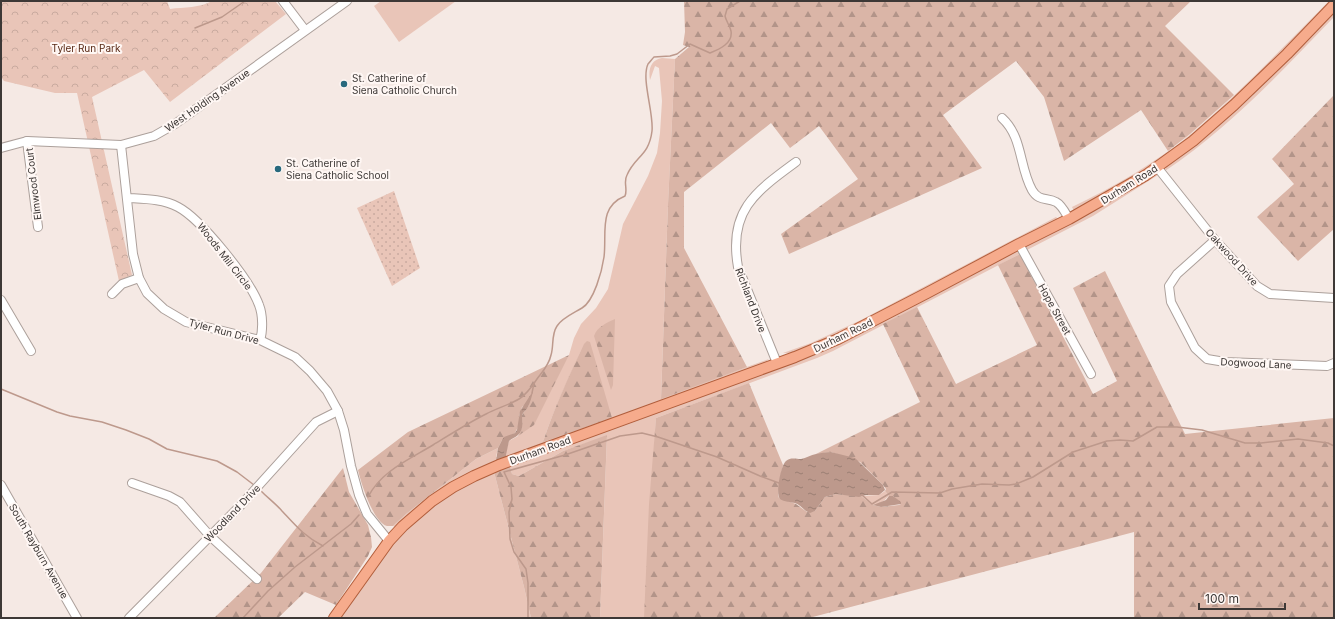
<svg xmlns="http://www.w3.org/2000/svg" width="1335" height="619" font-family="Inter,sans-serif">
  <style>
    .grass { fill: #e9c5b8; fill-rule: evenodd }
    .forest { fill: url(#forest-firs) }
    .park { fill: url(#park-crowns) }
    .garden { fill: url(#garden-dots) }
    .water { fill: url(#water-ripples) }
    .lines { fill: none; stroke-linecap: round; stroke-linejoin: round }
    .stream { stroke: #bd998c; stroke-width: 1.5 }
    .minor-casing { stroke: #aca09b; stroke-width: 10 }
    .major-casing { stroke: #b15e3c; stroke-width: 12 }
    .minor { stroke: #fff; stroke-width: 8 }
    .major { stroke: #f6ab8c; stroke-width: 10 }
    .poi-dot { fill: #28697d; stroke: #fff7f4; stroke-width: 1.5 }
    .labels { text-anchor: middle; stroke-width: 4; stroke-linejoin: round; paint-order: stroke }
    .park-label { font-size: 10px; fill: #582814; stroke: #fff7f4 }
    .poi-label { font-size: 10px; fill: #3d3836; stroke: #fff7f4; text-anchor: start }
    .street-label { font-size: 10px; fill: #3d3836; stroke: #fff7f4 }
  </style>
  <defs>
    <pattern id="forest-firs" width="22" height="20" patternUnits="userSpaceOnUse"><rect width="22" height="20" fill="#dab5a7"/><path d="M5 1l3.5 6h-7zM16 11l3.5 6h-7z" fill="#b29489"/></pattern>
    <pattern id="park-crowns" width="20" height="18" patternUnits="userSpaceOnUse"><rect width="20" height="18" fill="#e9c5b8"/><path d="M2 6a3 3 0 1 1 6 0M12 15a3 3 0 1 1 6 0" fill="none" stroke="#c9aa9f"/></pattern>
    <pattern id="garden-dots" width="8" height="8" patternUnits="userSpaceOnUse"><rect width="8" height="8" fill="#e9c5b8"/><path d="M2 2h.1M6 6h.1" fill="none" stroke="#c9aa9f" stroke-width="1.8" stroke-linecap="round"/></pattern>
    <pattern id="water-ripples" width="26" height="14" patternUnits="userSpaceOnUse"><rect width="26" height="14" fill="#bd998c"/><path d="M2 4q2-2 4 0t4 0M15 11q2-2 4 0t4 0" fill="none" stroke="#9b7e73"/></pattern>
  </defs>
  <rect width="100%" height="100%" fill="#f5e9e4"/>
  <!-- grass -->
  <g class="grass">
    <path d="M381 1H456L399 42 374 6Z"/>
    <path d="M1329 1H1333L1232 103 1160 161 1074 211 1072 207C1114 187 1155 163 1191 134 1240 93 1284 46 1329 1Z"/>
    <path d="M1334 10V17C1281 72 1229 128 1165 171L1166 166Z"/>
    <path d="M662 58 675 59 668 204 661 398 769 359 762 365 542 446 415 509 395 527 393 526 406 514 476 459 498 448 496 457 505 455 509 441 518 436 569 355 574 338 581 324 596 308 608 289 623 224 648 176 657 153 660 133 662 101 659 68 655 66 650 80C648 69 651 60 662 58ZM584 344 543 442C554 408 570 376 584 344Z"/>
    <path d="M1155 174 1158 175 1093 216 1025 251 1026 247 1069 224Z"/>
    <path d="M1056 217 1058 219 1057 220 839 334 795 353H783L811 343 861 320Z"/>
    <path d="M1016 251 1020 254 833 351 817 358 656 418 645 618H600L607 436 563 451 519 476 512 474 510 466 814 353Z"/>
    <path d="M494 472 524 587 531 618H338L370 573 399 536 436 503 455 491Z"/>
    <path d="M885 491 889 496C883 501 882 504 873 505L861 496 879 495Z"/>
  </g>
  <!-- forest -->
  <g class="forest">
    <path d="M684 1H1191L1165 26 1234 95 1190 134 1168 151 1141 110 1064 161 1044 97 1016 61 943 115 982 168 789 254 781 234 858 179 819 126 790 148 771 123 684 192V248L747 367 661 399 668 204 675 59 689 47 683 45 685 32Z"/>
    <path d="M1334 95V229L1298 261 1257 217 1294 184 1272 159Z"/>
    <path d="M1020 254 1093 394 1117 381 1073 288 1105 271 1185 434 1334 418V618H1134V532L809 618H644L649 504 656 418 749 383 783 465 779 483 778 495 779 498 796 504 807 512 815 511 825 497 836 494 861 496 873 505 881 507 899 505 901 504 893 496H889L885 491 886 489 883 485 860 462 831 452 816 454 920 402 883 324 917 307 956 384 1037 345 998 265Z"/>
    <path d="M615 319 613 385 611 390 594 336C597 327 606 323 615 319Z"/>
    <path d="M587 341 590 342 612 418 543 442C554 408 569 376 584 344Z"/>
    <path d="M569 355 534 425 518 436C523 429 522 424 522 415L528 407 529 402 522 407 519 416V425L515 433 502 440 498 448 476 459 406 514 393 526C392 526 387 526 387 526 373 522 361 483 358 470L408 432Z"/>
    <path d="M607 435 600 618H531L524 587 494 472 510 466 512 474 519 476 563 451Z"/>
    <path d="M343 468 349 492 368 525 371 537 372 547 368 556 336 605 305 592 278 618H214L261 573Z"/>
  </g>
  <!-- park -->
  <path class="park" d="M1 1H167L170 9C184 7 200 8 212 1H275L286 14 170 102 144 70 92 97 132 275 119 281 77 93H55L4 81 1 77Z"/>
  <!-- garden -->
  <path class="garden" d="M394 191 420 268 392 286 357 208Z"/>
  <!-- water -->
  <g class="water">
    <path d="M533 391C532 397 530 402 528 407 527 410 523 412 522 415 522 422 524 430 518 435 515 438 512 438 509 441L506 455V457L496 461 498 448 502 440 504 437 515 433 517 430 520 411Z"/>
    <path d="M831 452 855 458 883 485 885 490 879 495H866L859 497 836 494 825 497 815 511 810 513C804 511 801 505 795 503 791 502 784 502 780 499 775 494 781 465 786 461 791 457 795 459 801 459 806 458 811 455 816 454 820 453 826 452 831 452Z"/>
    <path d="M889 496H893L901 502V504L881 507 873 505 886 500Z"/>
  </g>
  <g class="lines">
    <!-- stream -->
    <g class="stream">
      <path d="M195 28 222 17 245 1"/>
      <path d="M1 389 57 412 70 416 102 422 126 430 149 439 167 449 217 461 237 472 254 485"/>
      <path d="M532 393 534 383"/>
      <path d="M261 491C268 498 276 504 282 511 296 526 304 536 323 546"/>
      <path d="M862 495 872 504 892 492 940 493 952 489 982 484 1009 485 1016 484 1033 477 1073 452 1107 441 1120 440 1133 441 1157 427H1177L1202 430 1245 443H1261L1298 439 1328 443 1334 446"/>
      <path d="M368 497C381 471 410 459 433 445 451 434 468 423 486 414 497 408 509 405 519 399 526 395 533 385 537 379 543 371 549 365 551 355 554 346 551 335 557 326 562 318 574 313 582 308 594 301 602 271 604 257 607 233 598 207 625 196 628 189 623 182 627 175 635 156 649 156 652 131 654 113 641 79 648 64 650 62 652 59 654 57L670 56 677 54 690 44 710 53C720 49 733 43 731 31 730 26 726 21 725 16L727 9 740 1"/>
      <path d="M243 618 268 591 295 567 351 524 359 515"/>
      <path d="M528 618V583L526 569 514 552 510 539 509 512 512 499 511 487 504 472 565 455 620 436 642 433 658 437 717 457 760 476 779 483"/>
    </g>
    <!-- minor casing -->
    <g class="minor-casing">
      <g id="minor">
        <path d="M283 1 305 30"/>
        <path d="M1002 118C1023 137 1019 167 1032 190 1039 202 1047 197 1056 202 1062 205 1066 214 1069 219"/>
        <path d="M27 141 38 227"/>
        <path d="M121 145 133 254 139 278 147 293 164 309 186 322 260 340 295 357 310 371 327 391 338 411 344 430 351 466 359 495 367 514 389 541"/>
        <path d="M1 148 27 141 121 145 154 136 175 124 347 1"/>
        <path d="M1157 167 1215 240 1257 286 1270 294 1334 298"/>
        <path d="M128 198C145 199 163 199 178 207 201 219 250 280 259 305 263 315 263 331 260 340"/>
        <path d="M1215 240 1177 274 1169 286 1171 302 1195 348 1207 359 1225 362 1327 366 1334 363"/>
        <path d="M1019 244 1091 374"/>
        <path d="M112 294 122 284 139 278"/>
        <path d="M1 300 31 351"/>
        <path d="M777 363 738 267C728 211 755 192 796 162"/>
        <path d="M132 483 169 496 180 502 210 536 257 579"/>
        <path d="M1 485 77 618"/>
        <path d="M129 618 241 505 316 422 338 411"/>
      </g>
    </g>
    <!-- major casing -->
    <g class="major-casing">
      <path id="major" d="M334 618 389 541 403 526 432 501 453 487 474 476 499 465 795 357 838 339 927 293 1019 244 1069 219 1146 175 1193 141 1234 105 1287 54 1334 5"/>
    </g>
    <!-- minor -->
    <use href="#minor" class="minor"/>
    <!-- major -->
    <use href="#major" class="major"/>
  </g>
  <!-- markers -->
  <g class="poi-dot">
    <circle cx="344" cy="84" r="4"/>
    <circle cx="278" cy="169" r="4"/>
  </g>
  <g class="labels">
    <!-- park labels -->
    <g class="park-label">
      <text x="86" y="52">Tyler Run Park</text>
    </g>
    <!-- poi labels -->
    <g class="poi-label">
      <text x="352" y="82">St. Catherine of<tspan x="352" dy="12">Siena Catholic Church</tspan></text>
      <text x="286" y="167">St. Catherine of<tspan x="286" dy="12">Siena Catholic School</tspan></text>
    </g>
    <!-- street labels -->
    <g class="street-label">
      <text transform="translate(207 100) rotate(-35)" y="4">West Holding Avenue</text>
      <text transform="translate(33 184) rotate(-97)" y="4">Elmwood Court</text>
      <text transform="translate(1129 184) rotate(-32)" y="4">Durham Road</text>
      <text transform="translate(225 256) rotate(52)" y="4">Woods Mill Circle</text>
      <text transform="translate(1232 257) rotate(48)" y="4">Oakwood Drive</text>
      <text transform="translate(751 300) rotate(69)" y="4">Richland Drive</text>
      <text transform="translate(1055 309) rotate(61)" y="4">Hope Street</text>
      <text transform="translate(224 331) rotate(15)" y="4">Tyler Run Drive</text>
      <text transform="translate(843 335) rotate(-26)" y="4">Durham Road</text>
      <text transform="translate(1256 363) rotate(3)" y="4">Dogwood Lane</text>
      <text transform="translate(540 450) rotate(-20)" y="4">Durham Road</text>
      <text transform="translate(232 513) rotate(-46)" y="4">Woodland Drive</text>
      <text transform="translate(39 551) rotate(60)" y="4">South Rayburn Avenue</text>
    </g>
  </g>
  <!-- border -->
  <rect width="1335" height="619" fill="none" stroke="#3d3836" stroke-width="4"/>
  <!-- scale -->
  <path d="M1199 603v6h86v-6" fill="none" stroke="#3d3836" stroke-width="2"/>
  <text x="1205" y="603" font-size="12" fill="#3d3836" stroke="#fff7f4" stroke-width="3" paint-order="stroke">100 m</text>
</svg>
